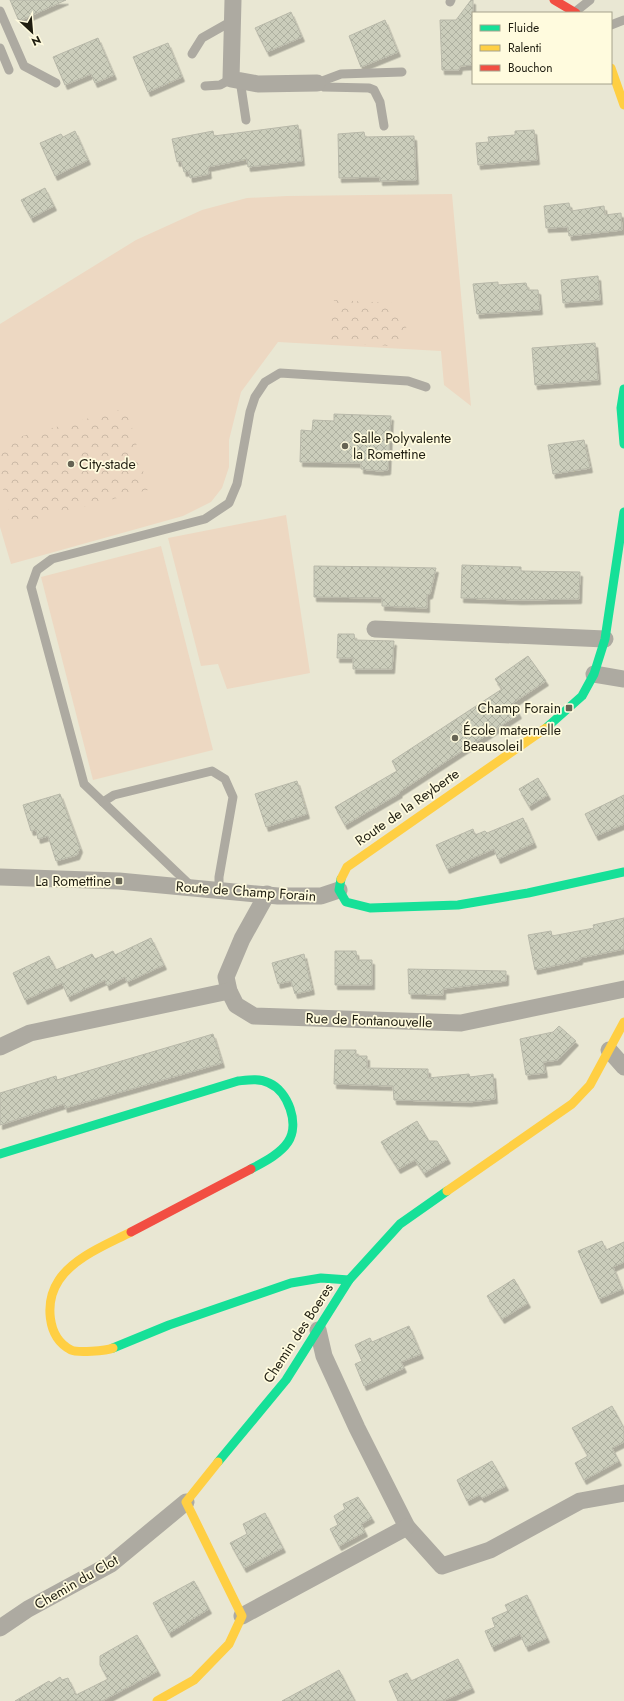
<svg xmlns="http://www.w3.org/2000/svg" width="624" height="1701" font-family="Jost,sans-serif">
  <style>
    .grass { fill: #edd8c2 }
    .park { fill: url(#park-crowns) }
    .building { fill: url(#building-cross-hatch); stroke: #b8b8a9; filter: url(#shadow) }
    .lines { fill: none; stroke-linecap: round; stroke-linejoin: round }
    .lane { stroke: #adaaa1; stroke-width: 9 }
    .street { stroke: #adaaa1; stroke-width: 17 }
    .fast { stroke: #16e098; stroke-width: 9 }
    .slow { stroke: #ffcf43; stroke-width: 9 }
    .jam { stroke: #f24e42; stroke-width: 9 }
    .poi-dot { fill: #666454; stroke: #fffbde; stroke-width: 1.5 }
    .labels { text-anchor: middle; stroke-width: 3.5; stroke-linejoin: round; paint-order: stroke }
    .poi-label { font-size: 14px; fill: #1f1d10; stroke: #fffbde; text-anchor: start }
    .street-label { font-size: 14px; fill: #1f1d10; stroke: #fffbde }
  </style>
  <defs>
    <pattern id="park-crowns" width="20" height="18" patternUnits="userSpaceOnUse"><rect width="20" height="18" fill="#edd8c2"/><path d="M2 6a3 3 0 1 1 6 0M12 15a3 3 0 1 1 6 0" fill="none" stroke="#cbb9a6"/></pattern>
    <pattern id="building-cross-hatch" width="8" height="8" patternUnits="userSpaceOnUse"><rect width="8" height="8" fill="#cbcdbb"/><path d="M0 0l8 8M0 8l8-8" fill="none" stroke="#aeb0a0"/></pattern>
    <filter id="shadow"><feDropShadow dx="2.5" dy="4.5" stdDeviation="0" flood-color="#0004"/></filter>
  </defs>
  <rect width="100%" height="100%" fill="#e9e7d3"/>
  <!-- grass -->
  <g class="grass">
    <path d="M452 194 471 406 444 385 441 351 278 342 241 392 229 440V467L222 488 211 502 183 516 11 564 0 527V324L136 240 202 210 247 198 287 196Z"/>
    <path d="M286 515 310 673 227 689 218 664 201 666 168 538Z"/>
    <path d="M161 546 213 750 93 780 41 577Z"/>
  </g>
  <!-- park -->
  <g class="park">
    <path d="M334 300 393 303 407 329V335L402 340 391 346 329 342Z"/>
    <path d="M127 408 148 490 13 525 0 478V442Z"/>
  </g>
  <!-- building -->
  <g class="building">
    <path d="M10 0H66L19 21Z"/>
    <path d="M471 0H473V65L460 66 459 70H442L440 20H456Z"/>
    <path d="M291 12 302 37 267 52 255 28Z"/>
    <path d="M385 20 398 52 361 67 349 36Z"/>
    <path d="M98 38 114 75 95 83 91 74 65 85 53 57Z"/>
    <path d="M168 43 182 77 148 92 133 57Z"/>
    <path d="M298 125 302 161 248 167 247 159 208 167 209 174 190 178 189 171 184 172 181 161 177 162 172 139 213 131 214 136Z"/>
    <path d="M534 130 537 160 478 165 476 143 489 142 488 137 515 135V131Z"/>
    <path d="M75 131 88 160 55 176 40 143 61 134 63 137Z"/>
    <path d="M364 132 365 137 414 136 416 180 380 181V177L339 178 338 134Z"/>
    <path d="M45 188 54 206 31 218 21 200Z"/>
    <path d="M569 203 571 211 604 206 605 215 621 213 622 230 569 236 568 227 546 228 544 206Z"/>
    <path d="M598 276 600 300 563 303 561 280Z"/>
    <path d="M498 282V285L526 283 528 290H538L540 310 477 314 473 284Z"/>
    <path d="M595 343 598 380 535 385 532 348Z"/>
    <path d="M334 414 391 416 388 470 380 471 361 469V463L300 462 301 430 312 431 313 420 334 421Z"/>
    <path d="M584 440 590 468 553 474 548 445Z"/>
    <path d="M462 565 521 567V571L580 572 579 599 520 600 461 598Z"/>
    <path d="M314 566 388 567 436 568 430 594 427 595V608L382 606V598L314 597Z"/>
    <path d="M338 634H354L355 640 394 641 392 669H353V658H337Z"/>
    <path d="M528 656 546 681 513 703 519 714 399 792 400 793 345 825 335 807 397 771 392 761 502 689 495 679Z"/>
    <path d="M538 778 548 795 529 806 519 789Z"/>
    <path d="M297 781 307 814 266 827 255 794Z"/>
    <path d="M60 794 80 848 77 855 56 861 48 836 38 839 36 830 31 831 23 805Z"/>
    <path d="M624 795V824L596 836 585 814Z"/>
    <path d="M523 818 534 843 498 859 494 849 447 869 436 845 473 829 475 835 485 831 487 833Z"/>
    <path d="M624 918V949L580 958V960L535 970 528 935 551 931 552 936 594 928 593 925Z"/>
    <path d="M151 938 164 965 127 982 125 977 107 986 105 980 68 997 62 983 25 1000 13 973 49 956 56 970 92 954 95 959 113 951 115 955Z"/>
    <path d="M335 951H356L357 960H372V985H335Z"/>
    <path d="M304 954 312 990 295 994 291 981 278 984 272 963Z"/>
    <path d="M408 969 506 971V981L443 989V995L409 994Z"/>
    <path d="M559 1026 576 1041 558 1060 543 1062 545 1073 526 1075 520 1039 553 1032Z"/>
    <path d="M213 1034 222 1063 65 1108 64 1104 0 1125V1093L56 1076 57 1080Z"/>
    <path d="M335 1050H356V1056H367V1068L428 1069V1078L469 1074 470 1077 493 1074 495 1099 469 1102 394 1100 393 1086 334 1084Z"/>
    <path d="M417 1121 429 1141H437L448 1159 424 1173 415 1160 398 1169 381 1142Z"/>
    <path d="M602 1241 606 1250 624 1242V1262L613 1267 622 1289 599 1299 578 1251Z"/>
    <path d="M514 1279 528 1303 502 1319 487 1296Z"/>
    <path d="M409 1326 421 1354 401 1362 404 1368 364 1386 355 1364 362 1361 355 1345 370 1338 372 1342Z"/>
    <path d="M612 1406 624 1428V1442L612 1448 619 1461 584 1480 575 1463 588 1456 572 1428Z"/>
    <path d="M492 1461 506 1486 482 1498 479 1495 467 1501 457 1480Z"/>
    <path d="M358 1497 372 1518 361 1524 365 1532 339 1546 330 1529 338 1525 334 1516 345 1509 343 1504Z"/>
    <path d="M265 1513 283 1548 244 1568 230 1543 247 1534 243 1524Z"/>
    <path d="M194 1581 209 1609 169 1633 153 1603Z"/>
    <path d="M527 1595 547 1638 526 1647 520 1634 492 1647 485 1631 495 1627 492 1618 508 1611 505 1605Z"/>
    <path d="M137 1635 158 1671 102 1701H15L49 1681 51 1683 60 1677 62 1680 68 1678 76 1695 108 1679 100 1665V1656Z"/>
    <path d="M458 1659 472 1688 443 1701H398L389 1681 407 1673 411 1681Z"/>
    <path d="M339 1670 355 1701H282Z"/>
  </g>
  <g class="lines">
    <!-- lane -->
    <g class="lane">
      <path d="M450 2 451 0"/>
      <path d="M0 11 24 66 56 83"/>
      <path d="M575 12 590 0"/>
      <path d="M611 25 624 20"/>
      <path d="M0 48 9 70"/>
      <path d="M192 54 202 38 232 21"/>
      <path d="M240 80 246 120"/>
      <path d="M317 83 324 87 369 88 374 90 380 102 384 126"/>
      <path d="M317 83 341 74 402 72"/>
      <path d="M205 86 220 85 231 79"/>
      <path d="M103 802 114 795 212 771 225 779 233 797 219 877V890"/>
      <path d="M191 886 84 784 31 587 37 570 52 559 205 519 229 503 237 484 250 412 255 397 265 382 280 373 408 381 426 387"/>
    </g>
    <!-- street -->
    <g class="street">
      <path d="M233 0 231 79 258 84 317 83"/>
      <path d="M375 629 605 639"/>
      <path d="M594 674 624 679"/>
      <path d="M0 877 119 881 278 896H321L339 890"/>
      <path d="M267 894 242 939 226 977 229 991 236 1005 254 1016 461 1023 624 989"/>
      <path d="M0 1047 30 1033 229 991"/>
      <path d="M609 1050 624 1067"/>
      <path d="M318 1330 324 1356 357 1428 407 1527 442 1566 490 1550 580 1501 624 1493"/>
      <path d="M242 1616 407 1527"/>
      <path d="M0 1628 28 1609 111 1564 186 1502"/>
    </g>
    <!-- fast -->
    <g class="fast">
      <path d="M624 389 621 408 624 444"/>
      <path d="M546 728 582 696 594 674 605 639 624 512"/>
      <path d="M341 879 339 890 346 902 370 908 458 905 528 893 624 872"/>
      <path d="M0 1154 238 1081C248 1080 259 1078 269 1083 288 1091 300 1124 288 1142 280 1154 264 1162 251 1169"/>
      <path d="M113 1348 169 1325 291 1283 321 1278 349 1280"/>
      <path d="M218 1462 286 1380 349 1280 400 1224 447 1191"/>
    </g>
    <!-- slow -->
    <g class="slow">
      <path d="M611 68 624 105"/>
      <path d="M341 879 347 867 546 728"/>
      <path d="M447 1191 572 1104 590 1085 624 1022"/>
      <path d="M113 1348C106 1351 77 1353 71 1350 46 1337 45 1301 59 1280 74 1257 108 1244 131 1232"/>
      <path d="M157 1701 194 1680 229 1644 242 1616 186 1502 218 1462"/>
    </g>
    <!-- jam -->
    <g class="jam">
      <path d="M554 0 576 13"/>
      <path d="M131 1232 251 1169"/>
    </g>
  </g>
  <!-- markers -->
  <g class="poi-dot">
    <circle cx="345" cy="446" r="4"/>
    <circle cx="71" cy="464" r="4"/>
    <rect x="565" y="704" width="8" height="8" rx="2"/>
    <circle cx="455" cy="738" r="4"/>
    <rect x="115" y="877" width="8" height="8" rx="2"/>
  </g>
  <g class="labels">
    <!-- poi labels -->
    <g class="poi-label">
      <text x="353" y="443">Salle Polyvalente<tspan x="353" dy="16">la Romettine</tspan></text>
      <text x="79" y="469">City-stade</text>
      <text x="561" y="713" text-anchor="end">Champ Forain</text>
      <text x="463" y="735">École maternelle<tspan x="463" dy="16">Beausoleil</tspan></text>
      <text x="111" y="886" text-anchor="end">La Romettine</text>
    </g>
    <!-- street labels -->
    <g class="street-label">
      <text transform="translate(407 807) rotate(-35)" y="5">Route de la Reyberte</text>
      <text transform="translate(246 891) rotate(4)" y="5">Route de Champ Forain</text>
      <text transform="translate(369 1020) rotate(2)" y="5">Rue de Fontanouvelle</text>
      <text transform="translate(298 1333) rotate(-57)" y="5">Chemin des Boeres</text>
      <text transform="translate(76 1582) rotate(-30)" y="5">Chemin du Clot</text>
    </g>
  </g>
  <!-- legend -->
  <rect x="472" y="12" width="140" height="72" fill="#fffbde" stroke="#a5a28c"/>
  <rect x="480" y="25" width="20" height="6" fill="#16e098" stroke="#a5a28c"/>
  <text x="508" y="32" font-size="12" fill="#1f1d10">Fluide</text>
  <rect x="480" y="45" width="20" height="6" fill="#ffcf43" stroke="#a5a28c"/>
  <text x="508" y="52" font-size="12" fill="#1f1d10">Ralenti</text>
  <rect x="480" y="65" width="20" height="6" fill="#f24e42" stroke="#a5a28c"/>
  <text x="508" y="72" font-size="12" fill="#1f1d10">Bouchon</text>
  <!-- north arrow -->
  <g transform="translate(32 32) rotate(154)" stroke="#fffbde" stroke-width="3" paint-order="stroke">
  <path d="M0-3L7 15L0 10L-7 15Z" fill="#1f1d10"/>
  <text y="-6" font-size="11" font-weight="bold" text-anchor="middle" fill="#1f1d10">N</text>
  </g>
</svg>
